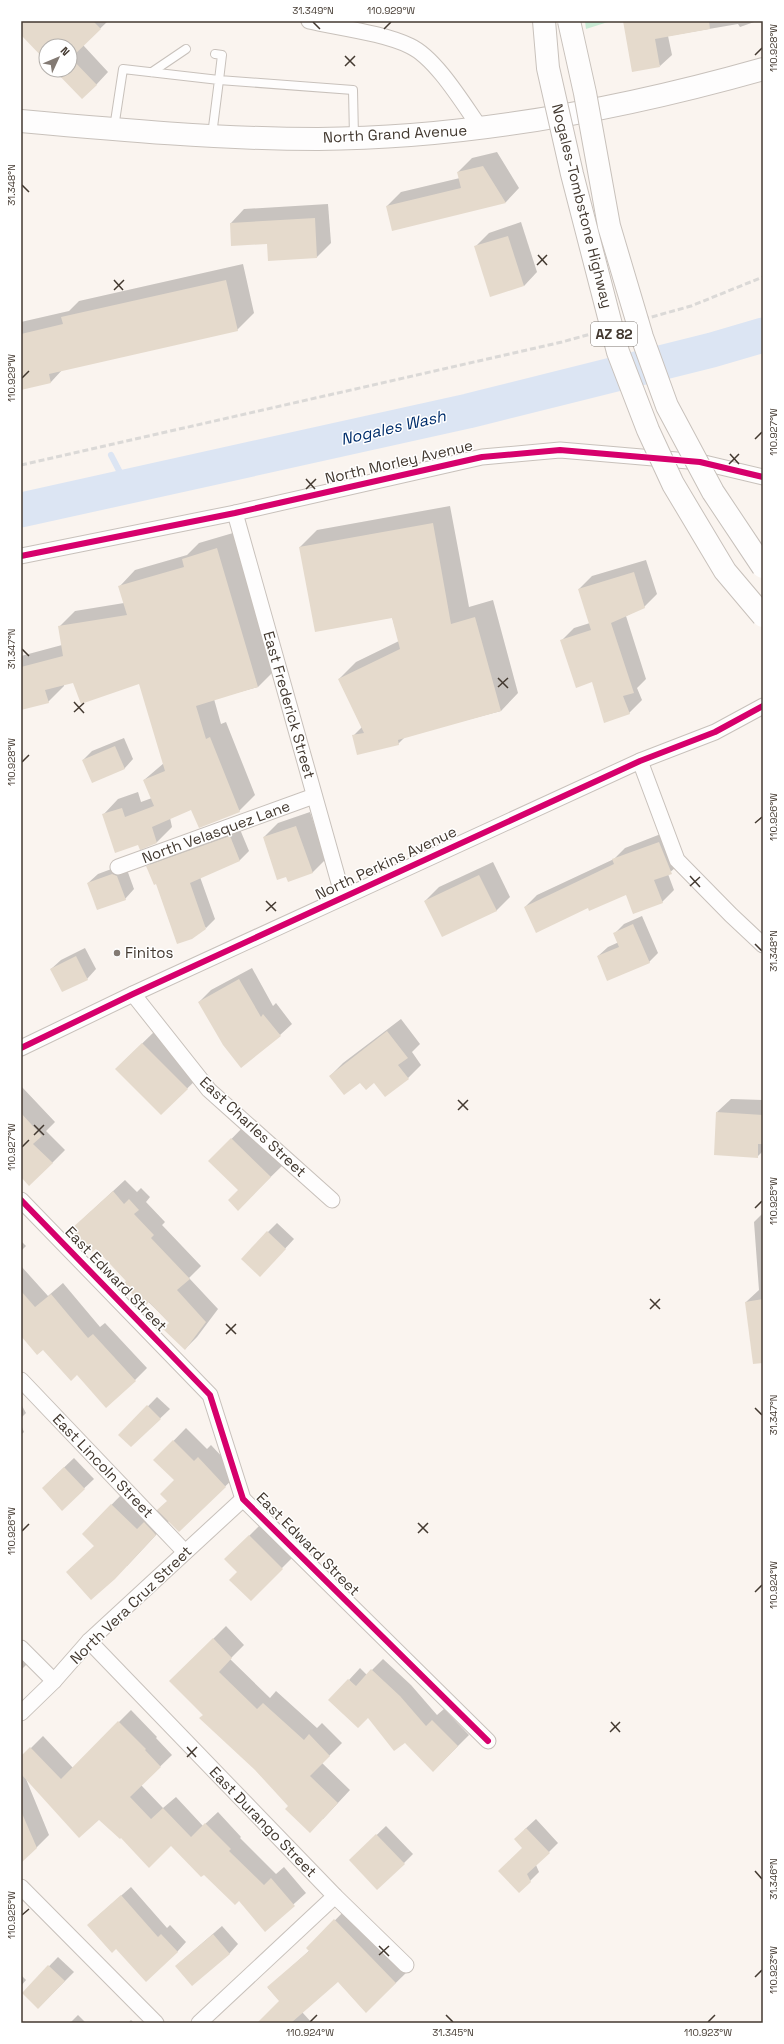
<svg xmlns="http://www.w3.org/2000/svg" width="784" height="2044" font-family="'Space Grotesk',sans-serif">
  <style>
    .park { fill: #caebd5 }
    .shadow { fill: #0003 }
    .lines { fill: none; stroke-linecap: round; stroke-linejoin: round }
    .stream { stroke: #dce5f3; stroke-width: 6 }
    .river { stroke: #dce5f3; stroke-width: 35 }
    .building { fill: #e5dacc }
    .service-casing { stroke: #c8c1bb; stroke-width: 10 }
    .minor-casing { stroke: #c8c1bb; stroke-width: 17 }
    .primary-casing { stroke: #c8c1bb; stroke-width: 24 }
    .service { stroke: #fefdfd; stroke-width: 8 }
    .minor { stroke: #fefdfd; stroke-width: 15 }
    .primary { stroke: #fefdfd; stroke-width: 22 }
    .rail { stroke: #dbd9d7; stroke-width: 3; stroke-dasharray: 6 3; stroke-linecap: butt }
    .primary-bridge-casing { stroke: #c8c1bb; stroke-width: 24; stroke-linecap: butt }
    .primary-bridge { stroke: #fefdfd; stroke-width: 22 }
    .cycleway-casing { stroke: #fff; stroke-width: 8 }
    .cycleway { stroke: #d6006c; stroke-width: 6 }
    .ticks { fill: none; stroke: #433930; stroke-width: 1.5 }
    .poi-dot { fill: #837a73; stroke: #fff; stroke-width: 1.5 }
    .labels { text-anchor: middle; stroke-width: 3; stroke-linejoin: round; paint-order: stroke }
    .shield { fill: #fff; stroke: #7b746e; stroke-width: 1 }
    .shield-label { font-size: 14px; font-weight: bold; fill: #433930 }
    .street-label { font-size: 15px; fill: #433930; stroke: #fff }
    .poi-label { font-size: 15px; fill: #433930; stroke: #fff; text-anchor: start }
    .water-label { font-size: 16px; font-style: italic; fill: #002e6c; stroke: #fff }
    .neatline { fill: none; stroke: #433930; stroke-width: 1.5 }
    .ticks-label { font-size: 10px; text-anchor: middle; fill: #433930 }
  </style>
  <rect width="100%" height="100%" fill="#faf4ef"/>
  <!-- park -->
  <path class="park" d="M585 21H611L586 29Z"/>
  <!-- shadow -->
  <g class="shadow">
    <path d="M21 21H108L83 45 108 72 96 85 56 70H70V46H46V60Z"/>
    <path d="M624 21H757L740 27 738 24 668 36 672 55 660 66Z"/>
    <path d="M497 152 519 188 506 202 393 230 387 206 401 192 460 178 458 172 472 158Z"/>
    <path d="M328 204 331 243 317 257 268 243 231 223 244 209Z"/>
    <path d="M521 222 537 272 524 286 475 247 489 233Z"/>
    <path d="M243 264 254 313 237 330 63 369 51 382 21 389V322L69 311 79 301Z"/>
    <path d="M450 506 469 607 493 600 518 693 501 711 406 736 398 744 353 736 362 727 339 679 356 662 399 641 392 617 300 547 317 530Z"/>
    <path d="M233 533 274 671 258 687 214 699 221 724 226 722 255 795 239 811 192 809 170 818 172 827 157 842 139 844 103 815 118 799 138 792 141 802 152 798 144 780 164 763 140 682 74 681 64 684V686L48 702 21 709V656L62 645 59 627 75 611 124 603 120 586 135 570 187 555 199 543Z"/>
    <path d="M646 560 657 594 644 607 626 616 646 679 637 688 642 700 629 713 593 681 561 641 574 628 590 623 579 589 592 576Z"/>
    <path d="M124 738 133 759 124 769 83 760 92 751Z"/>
    <path d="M310 812 326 859 312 873 264 837 278 823Z"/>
    <path d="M239 827 249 851 240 860 200 877 215 919 206 928 148 867 157 857Z"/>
    <path d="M671 830 683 861 668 874 674 890 662 902 626 894 589 907H525L537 895 614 859 625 848Z"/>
    <path d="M493 862 510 897 496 911 425 901 439 887Z"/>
    <path d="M122 865 126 867 134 889 125 899 88 883 98 874Z"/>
    <path d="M642 916 658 953 649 962 598 956 608 947 619 942 615 933 624 924Z"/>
    <path d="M85 948 96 969 87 979 51 969 61 960Z"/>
    <path d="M252 968 273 1006 276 1003 292 1024 280 1035 199 1002 211 990Z"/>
    <path d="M401 1019 420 1044 412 1052 421 1065 408 1078 374 1082 330 1076 343 1063Z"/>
    <path d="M156 1030 201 1075 161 1114 116 1069Z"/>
    <path d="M21 1086 55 1122 46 1131 65 1150 52 1163 21 1175Z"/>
    <path d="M731 1099 763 1100V1151L757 1157 717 1112Z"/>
    <path d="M246 1124 285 1163 238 1209 239 1190 210 1161Z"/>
    <path d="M125 1180 137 1192 141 1188 150 1197 146 1202 165 1222 162 1225 201 1266 189 1278 218 1309 197 1337 185 1349 170 1323 127 1281 85 1217Z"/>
    <path d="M763 1213V1346L746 1302 759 1290 754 1222Z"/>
    <path d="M277 1223 294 1239 269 1266 268 1232Z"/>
    <path d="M21 1241 26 1246 21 1251Z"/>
    <path d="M21 1266 48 1296 63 1283 100 1327 105 1323 147 1368 135 1380 77 1374 43 1349 21 1335Z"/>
    <path d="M157 1397 170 1409 131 1446 120 1435Z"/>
    <path d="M21 1404 26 1413 21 1418Z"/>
    <path d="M21 1425 24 1432 21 1435Z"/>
    <path d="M186 1428 207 1449 211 1445 238 1474 179 1531 169 1521 127 1566 95 1546 83 1534 124 1492 150 1517 168 1501 175 1480 155 1460Z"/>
    <path d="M74 1458 94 1479 62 1509 52 1479Z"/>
    <path d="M263 1522 296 1554 251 1599 239 1572 226 1559Z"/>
    <path d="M226 1626 244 1645 230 1659 270 1698 276 1691 317 1728 322 1723 342 1743 322 1763 350 1790 323 1819 290 1806 171 1681Z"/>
    <path d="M21 1643 35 1656 21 1670Z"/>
    <path d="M383 1659 411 1685 437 1715 444 1709 469 1735 433 1771 349 1680 360 1668 367 1675Z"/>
    <path d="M131 1710 157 1737 156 1738 172 1755 141 1785 163 1808 176 1797 203 1826 218 1812 241 1837 240 1838 276 1874 284 1867 306 1893 265 1930 239 1900 204 1873 171 1845 121 1836 99 1819 26 1779 49 1835 36 1848 21 1854V1758L43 1736 73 1768Z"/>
    <path d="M536 1819 558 1843 536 1865 539 1872 519 1892 524 1830Z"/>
    <path d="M386 1826 413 1854 404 1863 360 1851Z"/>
    <path d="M131 1887 167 1928 170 1925 186 1942 177 1952 98 1916Z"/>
    <path d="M347 1908 408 1971 366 2012 338 1981 302 2012 312 2023H258L280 2001 268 1988 310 1950 308 1948Z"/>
    <path d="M222 1926 238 1944 229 1954 176 1966Z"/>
    <path d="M58 1957 74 1972 38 2008 23 1993Z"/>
    <path d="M21 1975 26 1980 21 1986Z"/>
    <path d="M78 2015 86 2023H70Z"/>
    <path d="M131 2020 134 2023H128Z"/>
  </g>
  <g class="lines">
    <!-- stream -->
    <path class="stream" d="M111 455 127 486"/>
    <!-- river -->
    <path class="river" d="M21 510 468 411 712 350 763 335"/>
  </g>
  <!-- building -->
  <g class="building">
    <path d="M21 21H93L101 29 71 58 97 85 82 99 54 70H70V46H46V61L21 35Z"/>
    <path d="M623 21H709L710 29 655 39 660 67 632 72Z"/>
    <path d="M483 166 506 203 392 231 386 206 461 188 457 172Z"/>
    <path d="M315 218 317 258 268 261 267 244 231 246 230 223Z"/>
    <path d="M508 236 524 286 490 297 474 246Z"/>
    <path d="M226 280 238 331 49 374 51 383 21 390V334L63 324 61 317Z"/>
    <path d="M433 523 451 624 475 617 501 711 398 740 399 745 357 755 352 735 364 733 338 679 400 649 392 618 315 632 299 547Z"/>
    <path d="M217 548 258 687 196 706 206 739 210 737 240 812 199 828 191 810 152 827 157 843 140 850 138 845 115 853 102 814 122 808 125 817 154 806 143 780 165 771 139 684 81 704 73 683 45 690 49 703 21 710V667L63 656 58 626 127 615 118 586 184 567 182 559Z"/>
    <path d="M634 572 645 608 611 623 634 693 623 696 630 714 604 723 592 682 576 688 560 640 591 630 578 589Z"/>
    <path d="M115 746 125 769 92 783 82 760Z"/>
    <path d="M296 826 313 873 288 882 286 877 277 880 263 837Z"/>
    <path d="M230 836 240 861 190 883 206 929 192 939 177 944 156 884 154 885 146 866Z"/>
    <path d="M659 842 672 874 654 880 663 903 633 914 626 895 589 911 588 908 536 933 524 907 614 864 612 859Z"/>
    <path d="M112 874 117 876 126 900 97 910 87 883Z"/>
    <path d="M479 875 497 911 442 937 424 901Z"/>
    <path d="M633 924 650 963 607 981 597 956 619 947 613 933Z"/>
    <path d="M76 956 88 980 62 992 50 969Z"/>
    <path d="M239 979 261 1017 263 1014 281 1036 241 1068 223 1045 198 1002Z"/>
    <path d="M387 1031 408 1058 398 1065 409 1079 385 1097 374 1083 366 1090 360 1083 344 1095 329 1076Z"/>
    <path d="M142 1043 188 1089 161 1115 115 1069Z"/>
    <path d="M716 1112 763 1115V1144H758V1158L714 1155Z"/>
    <path d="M21 1113 42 1136 33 1144 53 1163 29 1186 21 1177Z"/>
    <path d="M231 1138 271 1177 238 1211 228 1200 238 1190 208 1161Z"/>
    <path d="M113 1191 124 1204 129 1199 139 1210 134 1214 154 1235 151 1238 190 1279 177 1290 206 1322 185 1350 163 1329 169 1323 149 1302 144 1307 123 1284 126 1281 96 1249 92 1252 71 1229Z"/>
    <path d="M267 1231 286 1249 260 1277 241 1259Z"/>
    <path d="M21 1291 35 1307 51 1294 88 1338 93 1334 136 1381 106 1408 77 1375 71 1381 43 1350 37 1355 21 1336Z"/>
    <path d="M763 1299V1363L753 1364 745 1302Z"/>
    <path d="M147 1405 161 1419 131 1447 118 1435Z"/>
    <path d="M173 1440 194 1461 198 1457 226 1487 179 1532 157 1510 167 1501 160 1494 174 1480 153 1460Z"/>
    <path d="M64 1467 85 1489 62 1511 42 1488Z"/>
    <path d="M111 1504 137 1529 144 1522 156 1535 115 1579 91 1600 66 1572 94 1546 82 1534Z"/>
    <path d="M249 1535 283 1569 251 1601 229 1580 237 1572 224 1559Z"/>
    <path d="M213 1638 232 1658 219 1672 257 1709 263 1703 304 1740 309 1734 330 1756 310 1776 338 1803 310 1833 285 1809 288 1806 255 1770 199 1718 203 1715 169 1681Z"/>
    <path d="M371 1669 400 1696 426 1726 432 1720 458 1746 433 1772 405 1743 394 1751 368 1718 358 1728 328 1700 348 1679 356 1686Z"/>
    <path d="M118 1721 146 1749 145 1750 161 1767 130 1797 151 1819 163 1808 191 1837 205 1823 231 1849 229 1851 264 1885 271 1878 295 1906 265 1932 239 1901 235 1905 204 1875 201 1877 171 1846 149 1868 121 1838 120 1839 99 1820 79 1838 21 1774V1756L30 1747 61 1779Z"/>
    <path d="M21 1811 37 1848 21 1863Z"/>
    <path d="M526 1828 550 1853 527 1874 531 1882 519 1893 498 1871 522 1848 514 1839Z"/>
    <path d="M376 1834 405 1864 377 1890 349 1860Z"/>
    <path d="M121 1895 158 1937 161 1934 178 1952 146 1982 116 1949 112 1953 87 1925Z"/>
    <path d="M334 1919 396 1983 366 2013 338 1982 291 2023H257L279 2001 267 1987 309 1951 306 1948Z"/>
    <path d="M213 1934 230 1954 192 1986 175 1966Z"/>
    <path d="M48 1965 65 1981 38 2009 22 1993Z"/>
  </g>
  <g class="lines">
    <!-- service casing -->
    <g class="service-casing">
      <g id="service">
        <path d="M215 54 222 55 219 80 353 90 354 137"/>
        <path d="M152 72 186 49"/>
        <path d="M114 128 123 69 219 80 212 135"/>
      </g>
    </g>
    <!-- minor casing -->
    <g class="minor-casing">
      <g id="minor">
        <path d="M309 21C340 28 383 33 410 46 436 58 464 105 481 129"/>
        <path d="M235 513 343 897"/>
        <path d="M21 556 235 513 482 457 560 450 700 462 763 477"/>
        <path d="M640 761 677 860 731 915 763 945"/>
        <path d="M118 867 314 796"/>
        <path d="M133 994 209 1090 332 1200"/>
        <path d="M21 1048 133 994 640 761 715 732 763 706"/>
        <path d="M21 1200 210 1395 243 1499 488 1741"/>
        <path d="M21 1380 185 1552"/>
        <path d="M89 1641 335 1896 406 1965"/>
        <path d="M21 1648 54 1681"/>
        <path d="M21 1713 54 1681 89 1641 243 1499"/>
        <path d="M21 1887 156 2023"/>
        <path d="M199 2023 335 1896"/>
      </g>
    </g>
    <!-- primary casing -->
    <g class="primary-casing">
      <path id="primary" d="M21 121C120 130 219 139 318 139 470 138 618 110 763 69"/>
    </g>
    <!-- service -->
    <use href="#service" class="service"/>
    <!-- minor -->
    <use href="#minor" class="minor"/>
    <!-- primary -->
    <use href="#primary" class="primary"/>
    <!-- rail -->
    <path class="rail" d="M21 465 562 342 691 306 763 277"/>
    <!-- primary-bridge casing -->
    <g class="primary-bridge-casing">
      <g id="primary-bridge">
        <path d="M544 21 548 68 572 174 618 352 648 430 673 484 725 571 763 616"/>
        <path d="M569 21 585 93 609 226 642 337 667 406 713 492 763 567"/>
      </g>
    </g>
    <!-- primary-bridge -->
    <use href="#primary-bridge" class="primary-bridge"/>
    <!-- cycleway casing -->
    <g class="cycleway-casing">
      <g id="cycleway">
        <path d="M21 556 235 513 482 457 560 450 700 462 763 477"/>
        <path d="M21 1048 133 994 640 761 715 732 763 706"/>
        <path d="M21 1200 210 1395 243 1499 488 1741"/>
      </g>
    </g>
    <!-- cycleway -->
    <use href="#cycleway" class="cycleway"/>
  </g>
  <!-- ticks -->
  <path class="ticks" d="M313 22 320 29M384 29 391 22M755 55 762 48M345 56 355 66M345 66 355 56M22 185 29 192M538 255 547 265M537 265 547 255M114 280 123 290M114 290 124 280M22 378 29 371M755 439 762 432M730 454 739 464M729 464 739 454M306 479 315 489M306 489 316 479M22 649 29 656M498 678 508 688M498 687 508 678M74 702 84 713M74 712 84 703M22 762 29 755M755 823 762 817M690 876 700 887M690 886 700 877M266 901 276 911M266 911 276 902M755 944 762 951M458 1100 468 1110M458 1110 468 1100M34 1125 44 1135M34 1135 44 1125M22 1147 29 1140M755 1208 762 1201M650 1299 660 1309M650 1309 660 1299M226 1324 236 1334M226 1334 236 1324M755 1408 762 1415M418 1523 428 1533M22 1531 29 1524M418 1533 428 1523M755 1592 762 1585M611 1722 620 1732M610 1732 620 1722M187 1747 196 1757M187 1757 197 1747M755 1871 762 1879M22 1915 29 1909M379 1946 389 1956M379 1955 389 1946M755 1977 762 1970M446 2015 453 2022M310 2022 317 2015M708 2022 715 2015"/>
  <!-- markers -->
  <circle class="poi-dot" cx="117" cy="953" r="4"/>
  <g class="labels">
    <!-- shield labels -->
    <rect class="shield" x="591" y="322" width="46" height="24" rx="3"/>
    <g class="shield-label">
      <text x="614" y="339">AZ 82</text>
    </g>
    <!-- street labels -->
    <g class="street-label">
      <text transform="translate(395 134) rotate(-3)" y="5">North Grand Avenue</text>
      <text transform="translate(582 206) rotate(76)" y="5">Nogales-Tombstone Highway</text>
      <text transform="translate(399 462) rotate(-13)" y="5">North Morley Avenue</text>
      <text transform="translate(289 705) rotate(74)" y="5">East Frederick Street</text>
      <text transform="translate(216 832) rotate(-20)" y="5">North Velasquez Lane</text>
      <text transform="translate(386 863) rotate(-25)" y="5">North Perkins Avenue</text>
      <text transform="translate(253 1127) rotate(43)" y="5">East Charles Street</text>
      <text transform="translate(116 1279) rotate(46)" y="5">East Edward Street</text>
      <text transform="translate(103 1466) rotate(46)" y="5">East Lincoln Street</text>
      <text transform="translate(308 1544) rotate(45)" y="5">East Edward Street</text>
      <text transform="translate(131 1605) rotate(-44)" y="5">North Vera Cruz Street</text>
      <text transform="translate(263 1822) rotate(46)" y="5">East Durango Street</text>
    </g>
    <!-- poi labels -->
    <g class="poi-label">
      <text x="125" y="958">Finitos</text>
    </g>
    <!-- water labels -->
    <g class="water-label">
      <text transform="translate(393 427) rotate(-13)" y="6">Nogales Wash</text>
    </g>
  </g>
  <!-- border -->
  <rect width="784" height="2044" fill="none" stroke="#ffffff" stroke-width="44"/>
  <!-- north arrow -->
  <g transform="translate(58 58) rotate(46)"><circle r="19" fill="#ffffff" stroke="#b4b0ac"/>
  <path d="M0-3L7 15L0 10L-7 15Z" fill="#837a73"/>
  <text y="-6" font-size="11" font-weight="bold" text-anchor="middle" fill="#433930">N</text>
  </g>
  <rect x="22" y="22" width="740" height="2000" class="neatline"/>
  <g class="ticks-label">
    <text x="313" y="14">31.349°N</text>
    <text x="391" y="14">110.929°W</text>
    <text transform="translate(773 48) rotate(-90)" y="4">110.928°W</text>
    <text transform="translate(11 185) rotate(-90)" y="4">31.348°N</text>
    <text transform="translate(11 378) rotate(-90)" y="4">110.929°W</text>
    <text transform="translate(773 432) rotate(-90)" y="4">110.927°W</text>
    <text transform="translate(11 649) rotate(-90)" y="4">31.347°N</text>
    <text transform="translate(11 762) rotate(-90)" y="4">110.928°W</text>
    <text transform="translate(773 817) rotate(-90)" y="4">110.926°W</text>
    <text transform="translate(773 951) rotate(-90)" y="4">31.348°N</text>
    <text transform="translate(11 1147) rotate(-90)" y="4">110.927°W</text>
    <text transform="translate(773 1201) rotate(-90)" y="4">110.925°W</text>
    <text transform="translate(773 1415) rotate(-90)" y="4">31.347°N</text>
    <text transform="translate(11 1531) rotate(-90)" y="4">110.926°W</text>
    <text transform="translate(773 1585) rotate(-90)" y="4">110.924°W</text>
    <text transform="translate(773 1879) rotate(-90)" y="4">31.346°N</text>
    <text transform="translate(11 1915) rotate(-90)" y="4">110.925°W</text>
    <text transform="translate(773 1970) rotate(-90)" y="4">110.923°W</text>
    <text x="310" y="2036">110.924°W</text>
    <text x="453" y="2036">31.345°N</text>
    <text x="708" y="2036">110.923°W</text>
  </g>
</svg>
